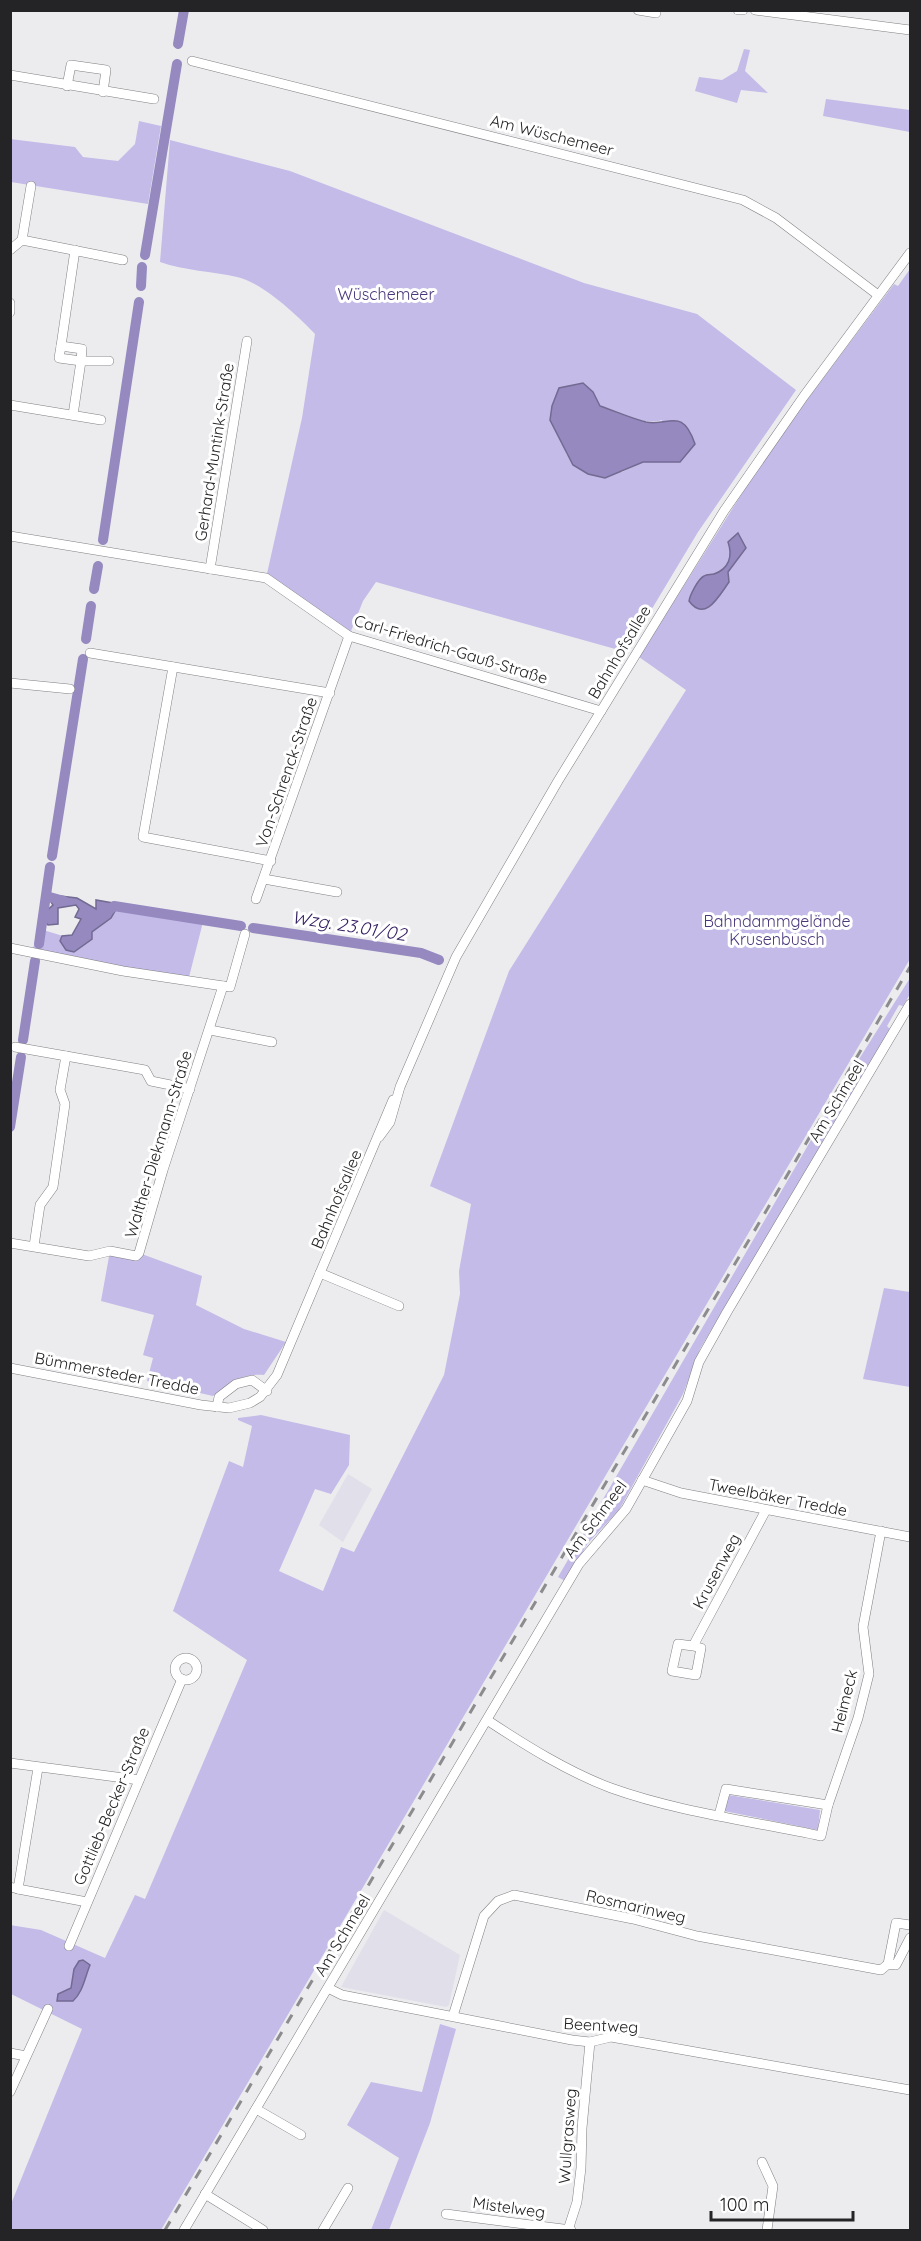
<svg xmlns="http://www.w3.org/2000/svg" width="921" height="2241" font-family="Quicksand,sans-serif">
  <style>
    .built { fill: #e1dfea }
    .green { fill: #c4bbe8; fill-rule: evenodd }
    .water { fill: #9589c0; stroke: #736a92; stroke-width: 1.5 }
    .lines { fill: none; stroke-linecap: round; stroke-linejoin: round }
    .canal { stroke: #9589c0; stroke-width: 10 }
    .street-casing { stroke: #807f82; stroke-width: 10 }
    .street { stroke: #fff; stroke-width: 9 }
    .rail { stroke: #8c8b8e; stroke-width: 3; stroke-dasharray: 10 10; stroke-linecap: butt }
    .labels { text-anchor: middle; stroke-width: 6; stroke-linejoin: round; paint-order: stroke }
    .street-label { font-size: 16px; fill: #242325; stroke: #fff }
    .park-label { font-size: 16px; fill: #4a377b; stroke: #fff }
    .water-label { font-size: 18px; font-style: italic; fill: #352062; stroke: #fff }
  </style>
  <rect width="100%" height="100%" fill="#ececef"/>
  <!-- built -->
  <g class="built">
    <path d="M348 1474 372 1489 343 1542 319 1525Z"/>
    <path d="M384 1910 460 1955 449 2005 446 2007 341 1987Z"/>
  </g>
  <!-- green -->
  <g class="green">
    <path d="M744 49 750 50 745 71 768 93 741 90 737 103 695 91 699 77 722 80 737 71Z"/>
    <path d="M826 99 910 110V132L823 116Z"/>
    <path d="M139 121 161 126 148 204 11 182 10 139 75 147 83 157 118 161 135 144Z"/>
    <path d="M170 140 290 171 584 283 697 314 796 390 698 532 626 652 376 582 363 601 349 636 266 578 302 418 315 334C297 315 263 283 237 277 212 271 185 271 160 262ZM559 388 593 392 600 406C618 412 642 426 662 420L659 461 643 462 622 472 567 455C556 423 545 423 559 388Z"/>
    <path d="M910 269V959L161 2230H11V2204L82 2029 11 1994 10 1925 41 1930 105 1958 135 1895 145 1899 247 1660 173 1611 229 1461 243 1467 252 1426 238 1420V1418L261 1415 350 1435 349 1465 331 1494 315 1489 279 1571 323 1591 341 1547 354 1552 444 1375 460 1294 459 1271 471 1204 430 1186 509 971 686 690 639 657 770 449 894 284 898 286Z"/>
    <path d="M119 904 203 922 188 981 33 948 40 929 63 936 74 952 92 939V932L111 918Z"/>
    <path d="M910 978V994L903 1006 899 1005 887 1026 890 1029 700 1349 683 1394 619 1510 588 1543 565 1581 558 1577 844 1083Z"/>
    <path d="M110 1251 139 1253 202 1276 196 1305 244 1329 286 1342 264 1375C243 1373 229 1384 213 1396L147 1381 153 1358 143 1355 154 1315 101 1301Z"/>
    <path d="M884 1288 910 1292V1387L863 1379Z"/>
    <path d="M728 1795 820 1810 818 1830 724 1811Z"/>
    <path d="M440 2024 456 2029 430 2123 389 2230H371L399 2158 347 2125 371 2082 422 2092Z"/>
  </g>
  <!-- water -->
  <g class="water">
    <path d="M583 383 593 392 600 406C615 411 630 418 646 422 669 427 682 406 695 444L680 462H643L605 478 588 474 573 465 550 420 552 406 559 388Z"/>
    <path d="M738 533 746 548 728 572 729 582C719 596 705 623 689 601 690 595 698 579 704 576 707 574 711 575 714 574 729 569 733 556 728 542Z"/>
    <path d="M52 895 77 898 96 909V900L119 904 111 918 92 932V939L74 952 66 950 60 941 62 936 72 935 81 919 75 917 79 909 76 905 58 908V924L48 925 44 921 46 918 44 913 53 905 49 899Z"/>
    <path d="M83 1960 90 1965C85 1977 83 1992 73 2001H57L58 1994 71 1988 74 1969 79 1961Z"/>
  </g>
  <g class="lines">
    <!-- canal -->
    <g class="canal">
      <path d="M178 44 184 10"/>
      <path d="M145 255 177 64"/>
      <path d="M141 286 142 267"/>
      <path d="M103 540 139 302"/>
      <path d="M94 589 98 566"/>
      <path d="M86 639 91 606"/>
      <path d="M52 856 83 659"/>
      <path d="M46 896 64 901"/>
      <path d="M107 912 114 906 241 926"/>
      <path d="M253 928 421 953 439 960"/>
      <path d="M39 944 50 867"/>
      <path d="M23 1040 35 961"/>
      <path d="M10 1127 21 1057"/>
    </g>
    <!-- street casing -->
    <g class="street-casing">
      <g id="street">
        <path d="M638 10 656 13V10"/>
        <path d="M738 10H743"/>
        <path d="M755 10 910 30"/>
        <path d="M192 61 743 200 776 218 878 295"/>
        <path d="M10 75 154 99"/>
        <path d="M67 86 71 65 106 70 103 92"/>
        <path d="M22 240 31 186"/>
        <path d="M10 250 22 240 123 260"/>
        <path d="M10 303V312"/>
        <path d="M61 346 75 250"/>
        <path d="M61 346 82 349 81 361 59 358Z"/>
        <path d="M10 405 101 420"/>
        <path d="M73 415 81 361H109"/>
        <path d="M10 536 266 578 349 636 601 711"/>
        <path d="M210 569 247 341"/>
        <path d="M90 653 330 693"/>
        <path d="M173 667 143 837 271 861"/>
        <path d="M10 683 70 689"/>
        <path d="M264 879 337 892"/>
        <path d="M256 899 349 636"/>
        <path d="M10 948 123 971 230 987 245 934"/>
        <path d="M210 1030 272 1042"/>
        <path d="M15 1047 66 1056 60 1090 65 1104 53 1187 40 1205 34 1246"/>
        <path d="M66 1056 145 1070 151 1081 190 1089"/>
        <path d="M379 1137 390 1122 400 1087 456 957 558 781 724 511 804 396 910 253"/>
        <path d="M10 1243 89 1256 110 1251 136 1256 139 1253 163 1170 223 986"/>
        <path d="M320 1273 399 1306"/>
        <path d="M10 1368 201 1405 229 1408 250 1403 260 1397 277 1375 393 1100"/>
        <path d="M217 1407 219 1397 236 1384 252 1380 267 1391"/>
        <path d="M642 1480 681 1493 910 1537"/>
        <path d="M693 1646 701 1648 696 1675 672 1671 678 1644 693 1646 766 1510"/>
        <circle cx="186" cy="1669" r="11"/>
        <path d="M487 1720C525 1745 568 1772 611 1788 678 1812 751 1821 821 1836L828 1805 858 1718 869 1674 863 1627 881 1531"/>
        <path d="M10 1763 139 1780"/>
        <path d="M719 1815 726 1789 828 1805"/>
        <path d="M10 1887 18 1889 38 1768"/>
        <path d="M18 1889 87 1902"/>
        <path d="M69 1946 182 1679"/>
        <path d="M888 1964 896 1923 910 1925"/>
        <path d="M328 1988 342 1995 572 2040 590 2042 611 2037 910 2090"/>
        <path d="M453 2016 484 1916 498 1901 514 1895 633 1919 697 1936 881 1970 888 1964 896 1965 910 1938"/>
        <path d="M10 2053 26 2056"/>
        <path d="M10 2092 48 2009"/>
        <path d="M256 2109 301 2135"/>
        <path d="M762 2162 773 2186 767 2230"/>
        <path d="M205 2194 263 2230"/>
        <path d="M446 2214 571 2230"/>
        <path d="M184 2230 579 1564 626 1509 687 1401 699 1362 727 1312 910 1004"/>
        <path d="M323 2230 348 2188"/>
        <path d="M568 2230 577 2202 581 2168 582 2128 590 2042"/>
      </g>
    </g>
    <!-- street -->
    <use href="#street" class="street"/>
    <!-- rail -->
    <path class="rail" d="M165 2230 910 967"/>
  </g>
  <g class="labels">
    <!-- street labels -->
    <g class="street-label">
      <text transform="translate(552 135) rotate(14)" y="6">Am Wüschemeer</text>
      <text transform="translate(214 452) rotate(-81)" y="6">Gerhard-Muntink-Straße</text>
      <text transform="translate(451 649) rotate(17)" y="6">Carl-Friedrich-Gauß-Straße</text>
      <text transform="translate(619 652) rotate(-59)" y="6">Bahnhofsallee</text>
      <text transform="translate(286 772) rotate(-71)" y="6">Von-Schrenck-Straße</text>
      <text transform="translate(836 1101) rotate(-59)" y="6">Am Schmeel</text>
      <text transform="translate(158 1144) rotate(-73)" y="6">Walther-Diekmann-Straße</text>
      <text transform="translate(336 1199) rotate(-67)" y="6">Bahnhofsallee</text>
      <text transform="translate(117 1373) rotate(11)" y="6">Bümmersteder Tredde</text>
      <text transform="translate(778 1497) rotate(11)" y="6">Tweelbäker Tredde</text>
      <text transform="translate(595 1519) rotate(-53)" y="6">Am Schmeel</text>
      <text transform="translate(716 1571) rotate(-62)" y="6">Krusenweg</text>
      <text transform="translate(844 1701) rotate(-76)" y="6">Heimeck</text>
      <text transform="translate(111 1806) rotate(-67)" y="6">Gottlieb-Becker-Straße</text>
      <text transform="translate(636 1906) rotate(13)" y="6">Rosmarinweg</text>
      <text transform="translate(342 1935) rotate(-59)" y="6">Am Schmeel</text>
      <text transform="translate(601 2025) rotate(3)" y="6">Beentweg</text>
      <text transform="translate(567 2136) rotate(-86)" y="6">Wullgrasweg</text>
      <text transform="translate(509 2207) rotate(8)" y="6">Mistelweg</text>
    </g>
    <!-- park labels -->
    <g class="park-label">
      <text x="386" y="300">Wüschemeer</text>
      <text x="777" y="927">Bahndammgelände<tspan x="777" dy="18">Krusenbusch</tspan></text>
    </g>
    <!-- water labels -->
    <g class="water-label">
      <text transform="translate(349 926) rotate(9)" y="6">Wzg. 23.01/02</text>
    </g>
  </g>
  <!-- border -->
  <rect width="921" height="2241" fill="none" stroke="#242325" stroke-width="24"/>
  <!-- scale -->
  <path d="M711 2211v9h142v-9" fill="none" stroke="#242325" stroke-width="3"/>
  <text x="720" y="2211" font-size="18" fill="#242325" stroke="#ffffff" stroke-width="4.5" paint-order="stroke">100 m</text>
</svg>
